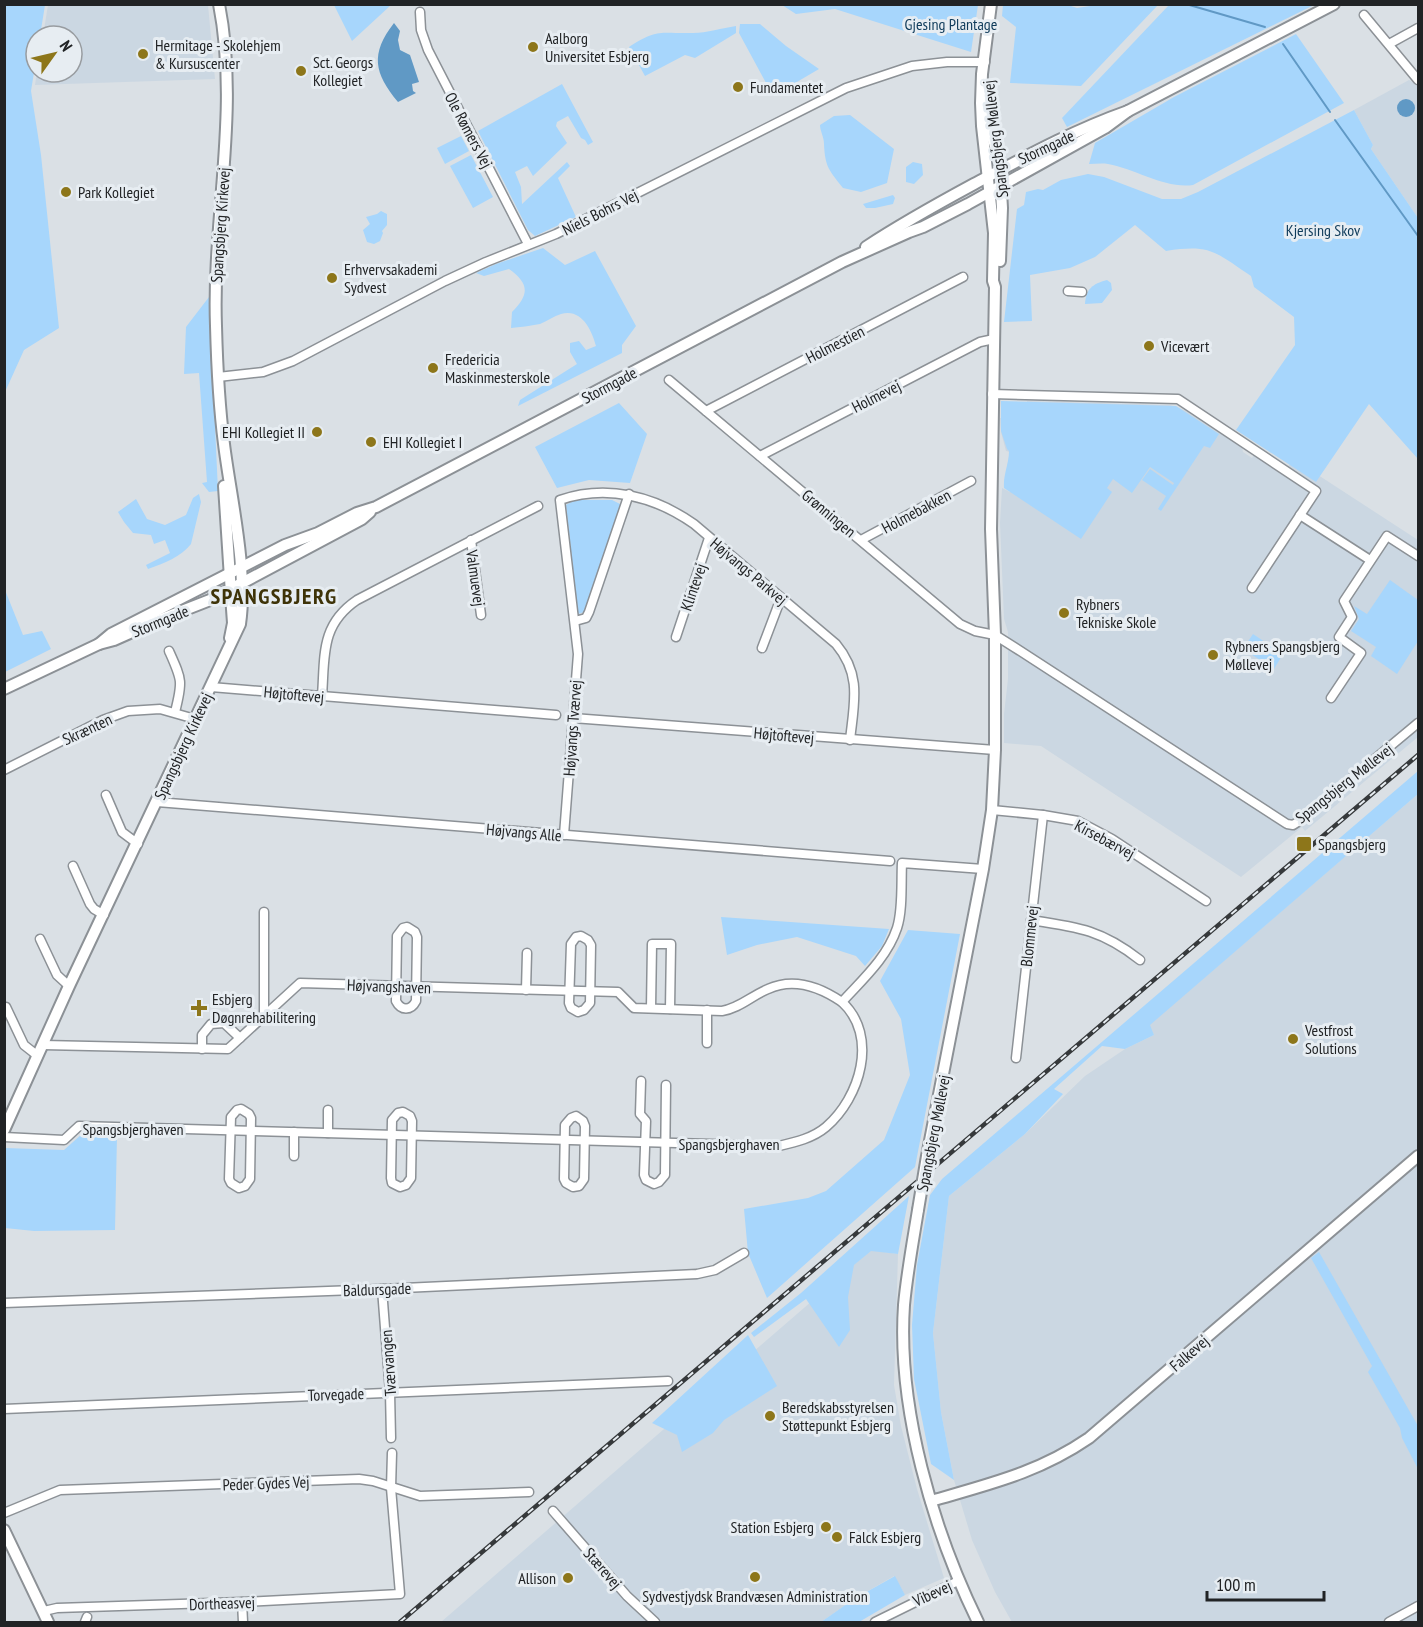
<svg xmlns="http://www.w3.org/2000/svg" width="1423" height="1627" font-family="'PT Sans Narrow',sans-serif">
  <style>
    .built { fill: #cbd7e2 }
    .green { fill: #a7d6fc }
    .water { fill: #6099c5 }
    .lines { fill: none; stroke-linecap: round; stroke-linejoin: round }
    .stream { stroke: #6099c5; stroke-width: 2 }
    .minor-casing { stroke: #8c9196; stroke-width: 11 }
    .tertiary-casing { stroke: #8c9196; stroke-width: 14 }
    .minor { stroke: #fff; stroke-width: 8 }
    .tertiary { stroke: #fff; stroke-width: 10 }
    .rail-casing { stroke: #36393b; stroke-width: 4.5 }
    .rail { stroke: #e7edf2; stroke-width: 2; stroke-dasharray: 7; stroke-linecap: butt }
    .tertiary-bridge-casing { stroke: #8c9196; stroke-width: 14; stroke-linecap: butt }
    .tertiary-bridge { stroke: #fff; stroke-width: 10 }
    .poi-dot { fill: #8d761a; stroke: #e7edf2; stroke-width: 2 }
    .labels { text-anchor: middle; stroke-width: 6; stroke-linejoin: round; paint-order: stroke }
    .park-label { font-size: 16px; fill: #0f3b5a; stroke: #e7edf2 }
    .poi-label { font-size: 16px; fill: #212325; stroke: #e7edf2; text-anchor: start }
    .street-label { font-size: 16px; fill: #212325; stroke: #e7edf2 }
    .district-label { font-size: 22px; font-weight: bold; letter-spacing: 1.5px; fill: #3e3308; stroke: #e7edf2 }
  </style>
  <rect width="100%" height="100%" fill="#dae0e5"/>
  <!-- built -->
  <g class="built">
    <path d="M48 5H208L215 79 35 85 37 72H72V36H43Z"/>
    <path d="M1409 80 1418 85V218L1371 149 1373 145 1354 110Z"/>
    <path d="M1027 401 1170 405 1184 410 1242 447 1243 452 1252 458 1258 449 1287 467 1295 460 1418 540V737L1305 831 1302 827 1241 877 1041 746 1004 743V714L1008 679V632L1004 619 1000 523 1002 488 1010 492 1007 467 1010 452 1006 451 1001 432 1000 418 1026 419Z"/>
    <path d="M1418 794V1622H1012L995 1592 972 1540 954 1480 941 1412 933 1333 949 1196 1025 1134 1085 1076 1125 1049 1154 1035 1149 1025Z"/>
    <path d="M871 1250 898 1254 894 1385 901 1426 917 1489 944 1578 905 1595 894 1576 854 1599 821 1622H441Z"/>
  </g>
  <!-- green -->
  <g class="green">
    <path d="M5 4 45 5 40 36H36V60L31 91 41 155 59 328 24 350 5 392Z"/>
    <path d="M1103 4 1158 5 1081 86 1010 83 1016 27 1002 16 1003 5H1068L1077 8Z"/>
    <path d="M334 5H391L352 41Z"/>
    <path d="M782 5H978L971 52 835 9 796 14Z"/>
    <path d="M1169 5H1314L1067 127 1062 118Z"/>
    <path d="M740 24H760L786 46 819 69 773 96 739 33Z"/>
    <path d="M736 26V33L695 58 685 55 645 76 629 47C658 28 661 34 693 33 707 33 722 28 736 26Z"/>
    <path d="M1296 34 1344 103 1193 185C1165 189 1136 169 1108 164 1102 163 1095 164 1089 164L1095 143 1174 97Z"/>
    <path d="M562 84 593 142 588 145 585 140 581 138 568 116 557 122 556 126 567 143 533 176 527 166 515 172 521 187 522 204 567 162 570 166 558 178 576 217 535 236 528 230 478 131Z"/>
    <path d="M1354 110 1373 145 1371 149 1418 218V459L1369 404 1316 482 1236 430 1295 345 1294 317 1254 287 1251 276C1215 252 1211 244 1166 251L1135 225 1095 257 1070 268 1030 275 1032 321 1004 322 1017 209 1024 205 1026 192 1038 189 1043 190 1061 180 1088 174 1104 177 1162 199H1181L1198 192Z"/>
    <path d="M850 115 894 149 887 183 861 192 843 188C829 170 825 167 824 144 824 137 820 131 820 125L834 116Z"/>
    <path d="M461 136 469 151 445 164 437 148Z"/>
    <path d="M471 155 493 197 473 208 450 166Z"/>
    <path d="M913 162 922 164 923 175 914 184 906 182V167Z"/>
    <path d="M893 195 895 198 893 204 875 208H866L863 204Z"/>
    <path d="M381 211 387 214V225L382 231 383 233 380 241 374 244 367 242 363 230 370 224 366 217 377 214Z"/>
    <path d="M543 248 565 265 595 251 636 326 622 345V353L518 406 520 400 577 364 570 352V343L579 341 586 350 596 346C592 331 582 308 561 314 554 316 547 321 540 324 530 326 520 327 511 328L512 312C529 295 530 284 509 269L484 276 476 273 496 264Z"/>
    <path d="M1107 280 1111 283 1112 290 1102 303 1085 304C1086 289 1092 284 1107 280Z"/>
    <path d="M209 297 218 491 209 492 202 483 207 482 199 373 184 374 186 327Z"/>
    <path d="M1001 401 1176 406 1219 434 1210 448 1204 446 1161 511 1158 509 1166 496 1142 480 1150 469 1173 485 1174 483 1150 467 1132 493 1113 479 1107 488 1112 492 1081 539 1004 488C1003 475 1009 464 1009 451L1007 449 1001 431Z"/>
    <path d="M619 403 647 434 630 483 589 480 557 488 535 447Z"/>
    <path d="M199 494 201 502 191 544C181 557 164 563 148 569L146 565 170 553 165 540 154 544 151 535 133 533 124 522 118 512 136 499 147 519 165 525 186 515 193 498Z"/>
    <path d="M575 500H612L622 505 584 612 578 614 566 505Z"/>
    <path d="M1390 580 1418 600V641L1397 674 1371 656 1376 647 1351 631 1359 619 1354 606 1367 614Z"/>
    <path d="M5 590 23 635 42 631 51 649 5 672Z"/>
    <path d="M1253 634 1283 654 1274 669 1243 649Z"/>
    <path d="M1418 771V794L1150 1025 1154 1035 1125 1049 1102 1046 1054 1089 1063 1094 1025 1134 949 1196 933 1333 941 1412 954 1480 931 1464 914 1379 912 1325 917 1265 930 1195 942 1179Z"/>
    <path d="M721 917 889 929 882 946 865 966 856 956 797 937 757 945 727 955Z"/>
    <path d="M908 930 960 934 915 1167 767 1298 748 1253 744 1209 808 1198 826 1191 884 1140 910 1075 901 1019 880 981Z"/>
    <path d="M82 1134 117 1136 115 1230 34 1231 5 1228V1148L64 1150Z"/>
    <path d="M909 1196 898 1254 871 1251 854 1265 848 1297 850 1330 839 1347 806 1299 754 1337 751 1333 801 1293Z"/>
    <path d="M1319 1252 1418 1426V1469L1402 1438 1400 1428 1368 1372 1372 1366 1311 1258Z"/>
    <path d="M748 1335 777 1386 724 1420 713 1433 682 1452 677 1435 652 1423Z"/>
    <path d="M895 1576 905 1595 859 1622H821L854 1599Z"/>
  </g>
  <!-- water -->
  <g class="water">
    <path d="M394 23 400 31 398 40 400 50 410 55 419 82 412 84 413 91 416 93 398 102C374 73 370 54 394 23Z"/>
    <circle cx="1406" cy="108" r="9"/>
  </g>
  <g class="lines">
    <!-- stream -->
    <g class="stream">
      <path d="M1186 4 1265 27"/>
      <path d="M1283 44 1330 112"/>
      <path d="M1335 120 1418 236"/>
    </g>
    <!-- minor casing -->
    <g class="minor-casing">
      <g id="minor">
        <path d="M420 12 421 30 428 50 528 244"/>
        <path d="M1364 15 1418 80"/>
        <path d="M1389 44 1418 28"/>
        <path d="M1068 291 1082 292"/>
        <path d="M218 377 263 372 293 361 445 281 486 262 556 234 846 88 912 66 947 62H985"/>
        <path d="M669 380 960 624 975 631 995 635 1014 647 1287 824 1293 825 1304 818 1418 723"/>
        <path d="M992 394 1178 399 1316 491 1252 588"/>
        <path d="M706 411 963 277"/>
        <path d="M760 456 980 342 994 339"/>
        <path d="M1300 515 1370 560"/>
        <path d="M471 540 481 615"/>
        <path d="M861 540 971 481"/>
        <path d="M575 621 586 618 589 612 629 494"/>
        <path d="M676 637 709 538"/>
        <path d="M762 648 781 598"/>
        <path d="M169 651C182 680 183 681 175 712"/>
        <path d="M211 687 556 715"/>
        <path d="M322 696C325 656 320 625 357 600L538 506"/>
        <path d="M1331 698 1361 653 1339 637 1352 617 1344 601 1387 536 1418 556"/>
        <path d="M573 718 995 750"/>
        <path d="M4 770 103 720 128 711 160 709 195 719"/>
        <path d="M106 795 122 832 138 844"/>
        <path d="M157 802 890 861"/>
        <path d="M992 810 1043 815 1078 821 1112 839 1206 901"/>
        <path d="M564 835 578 654 560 500C607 484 654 496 694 524L836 644C862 675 854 703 850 740"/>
        <path d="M73 866 90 904 94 909 104 915"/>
        <path d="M264 912V1016"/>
        <path d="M1031 920C1078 927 1102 930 1140 960"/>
        <path d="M407 927 415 932 417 937 416 1001C411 1011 401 1011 396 1001L397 936 403 928Z"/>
        <path d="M581 936 588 940 591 945 590 1003 584 1010 578 1012 571 1008 569 1003 571 944 576 937Z"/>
        <path d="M40 939 57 975 69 986"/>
        <path d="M526 990 527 953"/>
        <path d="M4 1007H6L24 1045 38 1056"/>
        <path d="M651 1008 652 944H671L670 1009"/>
        <path d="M707 1043V1010"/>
        <path d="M43 1045 228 1049 300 983 618 992 634 1008 722 1011C740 1008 751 996 768 989 794 977 820 987 842 1002 862 980 887 958 897 928 903 910 901 882 902 863L983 869"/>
        <path d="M202 1049V1035L211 1024 224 1023 240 1038"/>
        <path d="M1016 1058 1043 815"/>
        <path d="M641 1081 640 1114 646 1121 644 1175 646 1180 654 1184 659 1182 665 1175 666 1085"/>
        <path d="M241 1109 249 1114 251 1118 250 1179 245 1186 239 1188 231 1183 229 1179 231 1117 237 1110Z"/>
        <path d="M403 1112 410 1116 412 1121 411 1178 406 1185 400 1187 392 1183 391 1178 392 1120 398 1113Z"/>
        <path d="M576 1116 583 1121 585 1126 584 1179 579 1186 573 1187 566 1183 564 1179 565 1125 571 1118Z"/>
        <path d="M328 1133V1110"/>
        <path d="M4 1137 64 1140 79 1126 779 1146C796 1142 813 1138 826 1127 860 1098 879 1036 842 1002"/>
        <path d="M294 1156V1132"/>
        <path d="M382 1289 390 1392 391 1438"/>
        <path d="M4 1303 382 1289 697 1274 715 1270 744 1253"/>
        <path d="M4 1409 668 1381"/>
        <path d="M553 1511 627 1596 655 1622"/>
        <path d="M4 1513 60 1490 359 1479 373 1481 420 1496 529 1492"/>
        <path d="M242 1602 243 1622"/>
        <path d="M44 1611 57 1608 242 1602 400 1594 391 1488 392 1453"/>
        <path d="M85 1622 87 1617"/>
        <path d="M875 1622 958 1581"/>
        <path d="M1389 1622 1418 1606"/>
      </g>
    </g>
    <!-- tertiary casing -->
    <g class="tertiary-casing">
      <g id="tertiary">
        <path d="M988 101 992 137 999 157 1002 208 1000 261"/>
        <path d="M866 247C901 224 937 204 974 184 1025 157 1074 130 1128 111L1334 4"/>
        <path d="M224 486 232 609 233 623 230 638"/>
        <path d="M99 644 111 634 285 545 318 533 357 513 376 507 842 262 909 232 923 227 968 204 1105 128 1128 111"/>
        <path d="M4 689 99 644 114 640 159 620 210 600 362 519 370 512"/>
        <path d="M4 1130 69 986 240 624C248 569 231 500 224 444 219 405 217 365 216 326 212 219 240 111 219 4"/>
        <path d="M927 1156 983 869 992 810 995 750V635L991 529 995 287 993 281 994 233 982 126 981 103 982 74 991 4"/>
        <path d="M918 1210C913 1241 907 1273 904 1305 897 1408 933 1530 978 1622"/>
        <path d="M931 1501C989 1484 1038 1473 1089 1438L1418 1156"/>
        <path d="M4 1530 48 1622"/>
      </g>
    </g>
    <!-- minor -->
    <use href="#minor" class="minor"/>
    <!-- tertiary -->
    <use href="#tertiary" class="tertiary"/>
    <!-- rail casing -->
    <g class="rail-casing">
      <path id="rail" d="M400 1622 1418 755"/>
    </g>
    <!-- rail -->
    <use href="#rail" class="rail"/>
    <!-- tertiary-bridge casing -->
    <g class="tertiary-bridge-casing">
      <path id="tertiary-bridge" d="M918 1210 927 1156"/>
    </g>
    <!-- tertiary-bridge -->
    <use href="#tertiary-bridge" class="tertiary-bridge"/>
  </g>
  <!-- markers -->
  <g class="poi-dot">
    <circle cx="533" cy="47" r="6"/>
    <circle cx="143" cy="54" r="6"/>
    <circle cx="301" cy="71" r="6"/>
    <circle cx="738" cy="87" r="6"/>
    <circle cx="66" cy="192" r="6"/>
    <circle cx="332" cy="278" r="6"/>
    <circle cx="1149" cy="346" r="6"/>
    <circle cx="433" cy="368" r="6"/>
    <circle cx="317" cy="432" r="6"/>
    <circle cx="371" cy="442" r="6"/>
    <circle cx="1064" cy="613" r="6"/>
    <circle cx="1213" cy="655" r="6"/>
    <rect x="1296" y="836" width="16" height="16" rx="3"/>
    <path d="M196 999h6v6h6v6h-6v6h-6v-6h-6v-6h6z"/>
    <circle cx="1293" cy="1039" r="6"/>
    <circle cx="770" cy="1416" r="6"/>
    <circle cx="826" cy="1527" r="6"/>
    <circle cx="837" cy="1537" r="6"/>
    <circle cx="755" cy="1577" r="6"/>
    <circle cx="568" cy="1578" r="6"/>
  </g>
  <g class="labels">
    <!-- park labels -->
    <g class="park-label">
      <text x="951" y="30">Gjesing Plantage</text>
      <text x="1323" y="236">Kjersing Skov</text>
    </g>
    <!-- poi labels -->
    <g class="poi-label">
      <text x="545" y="44">Aalborg<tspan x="545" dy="18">Universitet Esbjerg</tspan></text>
      <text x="155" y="51">Hermitage - Skolehjem<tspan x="155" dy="18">&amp; Kursuscenter</tspan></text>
      <text x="313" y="68">Sct. Georgs<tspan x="313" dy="18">Kollegiet</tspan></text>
      <text x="750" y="93">Fundamentet</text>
      <text x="78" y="198">Park Kollegiet</text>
      <text x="344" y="275">Erhvervsakademi<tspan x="344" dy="18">Sydvest</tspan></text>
      <text x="1161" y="352">Vicevært</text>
      <text x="445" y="365">Fredericia<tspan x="445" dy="18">Maskinmesterskole</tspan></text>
      <text x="305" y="438" text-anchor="end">EHI Kollegiet II</text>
      <text x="383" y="448">EHI Kollegiet I</text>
      <text x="1076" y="610">Rybners<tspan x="1076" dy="18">Tekniske Skole</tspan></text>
      <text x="1225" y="652">Rybners Spangsbjerg<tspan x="1225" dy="18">Møllevej</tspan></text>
      <text x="1318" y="850">Spangsbjerg</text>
      <text x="212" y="1005">Esbjerg<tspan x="212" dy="18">Døgnrehabilitering</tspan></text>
      <text x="1305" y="1036">Vestfrost<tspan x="1305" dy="18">Solutions</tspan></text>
      <text x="782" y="1413">Beredskabsstyrelsen<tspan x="782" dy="18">Støttepunkt Esbjerg</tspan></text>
      <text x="814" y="1533" text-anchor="end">Station Esbjerg</text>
      <text x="849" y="1543">Falck Esbjerg</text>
      <text x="556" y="1584" text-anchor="end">Allison</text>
      <text x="755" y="1602" text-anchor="middle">Sydvestjydsk Brandvæsen Administration</text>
    </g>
    <!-- street labels -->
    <g class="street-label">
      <text transform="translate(469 130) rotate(62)" y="6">Ole Rømers Vej</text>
      <text transform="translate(995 139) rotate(-97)" y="6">Spangsbjerg Møllevej</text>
      <text transform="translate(1046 147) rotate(-25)" y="6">Stormgade</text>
      <text transform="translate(600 212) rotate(-27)" y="6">Niels Bohrs Vej</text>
      <text transform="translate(220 225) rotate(-86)" y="6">Spangsbjerg Kirkevej</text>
      <text transform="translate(835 344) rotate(-27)" y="6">Holmestien</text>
      <text transform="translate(609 385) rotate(-28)" y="6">Stormgade</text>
      <text transform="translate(876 396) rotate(-27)" y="6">Holmevej</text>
      <text transform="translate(916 511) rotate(-28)" y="6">Holmebakken</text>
      <text transform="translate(829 513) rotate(40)" y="6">Grønningen</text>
      <text transform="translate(749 571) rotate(40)" y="6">Højvangs Parkvej</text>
      <text transform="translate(476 578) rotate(82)" y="6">Valmuevej</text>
      <text transform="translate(693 587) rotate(-71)" y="6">Klintevej</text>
      <text transform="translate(160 621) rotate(-22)" y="6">Stormgade</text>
      <text transform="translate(294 694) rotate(5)" y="6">Højtoftevej</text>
      <text transform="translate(572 728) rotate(-86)" y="6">Højvangs Tværvej</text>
      <text transform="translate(87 729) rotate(-25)" y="6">Skrænten</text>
      <text transform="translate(784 735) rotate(5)" y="6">Højtoftevej</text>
      <text transform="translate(183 746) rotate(-65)" y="6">Spangsbjerg Kirkevej</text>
      <text transform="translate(1344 783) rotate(-38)" y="6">Spangsbjerg Møllevej</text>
      <text transform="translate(524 832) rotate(5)" y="6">Højvangs Alle</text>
      <text transform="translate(1105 839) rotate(28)" y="6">Kirsebærvej</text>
      <text transform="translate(1029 936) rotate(-84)" y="6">Blommevej</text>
      <text transform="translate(389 986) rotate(2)" y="6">Højvangshaven</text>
      <text x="133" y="1135">Spangsbjerghaven</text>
      <text transform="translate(933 1133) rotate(-79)" y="6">Spangsbjerg Møllevej</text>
      <text x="729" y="1150">Spangsbjerghaven</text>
      <text transform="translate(377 1289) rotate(-2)" y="6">Baldursgade</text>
      <text transform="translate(1189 1353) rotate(-41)" y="6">Falkevej</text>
      <text transform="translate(388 1363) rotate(-94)" y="6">Tværvangen</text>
      <text transform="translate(336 1394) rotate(-2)" y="6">Torvegade</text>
      <text transform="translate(266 1483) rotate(-2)" y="6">Peder Gydes Vej</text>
      <text transform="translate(603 1568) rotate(49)" y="6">Stærevej</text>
      <text transform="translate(932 1593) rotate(-25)" y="6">Vibevej</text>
      <text transform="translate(222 1603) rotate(-2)" y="6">Dortheasvej</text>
    </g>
    <!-- district labels -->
    <g class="district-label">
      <text x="274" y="604">SPANGSBJERG</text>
    </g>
  </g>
  <!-- border -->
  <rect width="1423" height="1627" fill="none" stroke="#212325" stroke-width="12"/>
  <!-- north arrow -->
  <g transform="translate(54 54) rotate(56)"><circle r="28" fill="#e7edf2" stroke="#989ca0" stroke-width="1.5"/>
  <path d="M0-4.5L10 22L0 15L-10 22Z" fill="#8d761a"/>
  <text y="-9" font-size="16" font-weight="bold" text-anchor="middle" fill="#212325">N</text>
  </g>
  <!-- scale -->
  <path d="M1207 1591v9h117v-9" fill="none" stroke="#212325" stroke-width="3"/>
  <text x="1216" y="1591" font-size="18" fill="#212325" stroke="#e7edf2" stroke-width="4.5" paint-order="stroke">100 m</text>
</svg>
